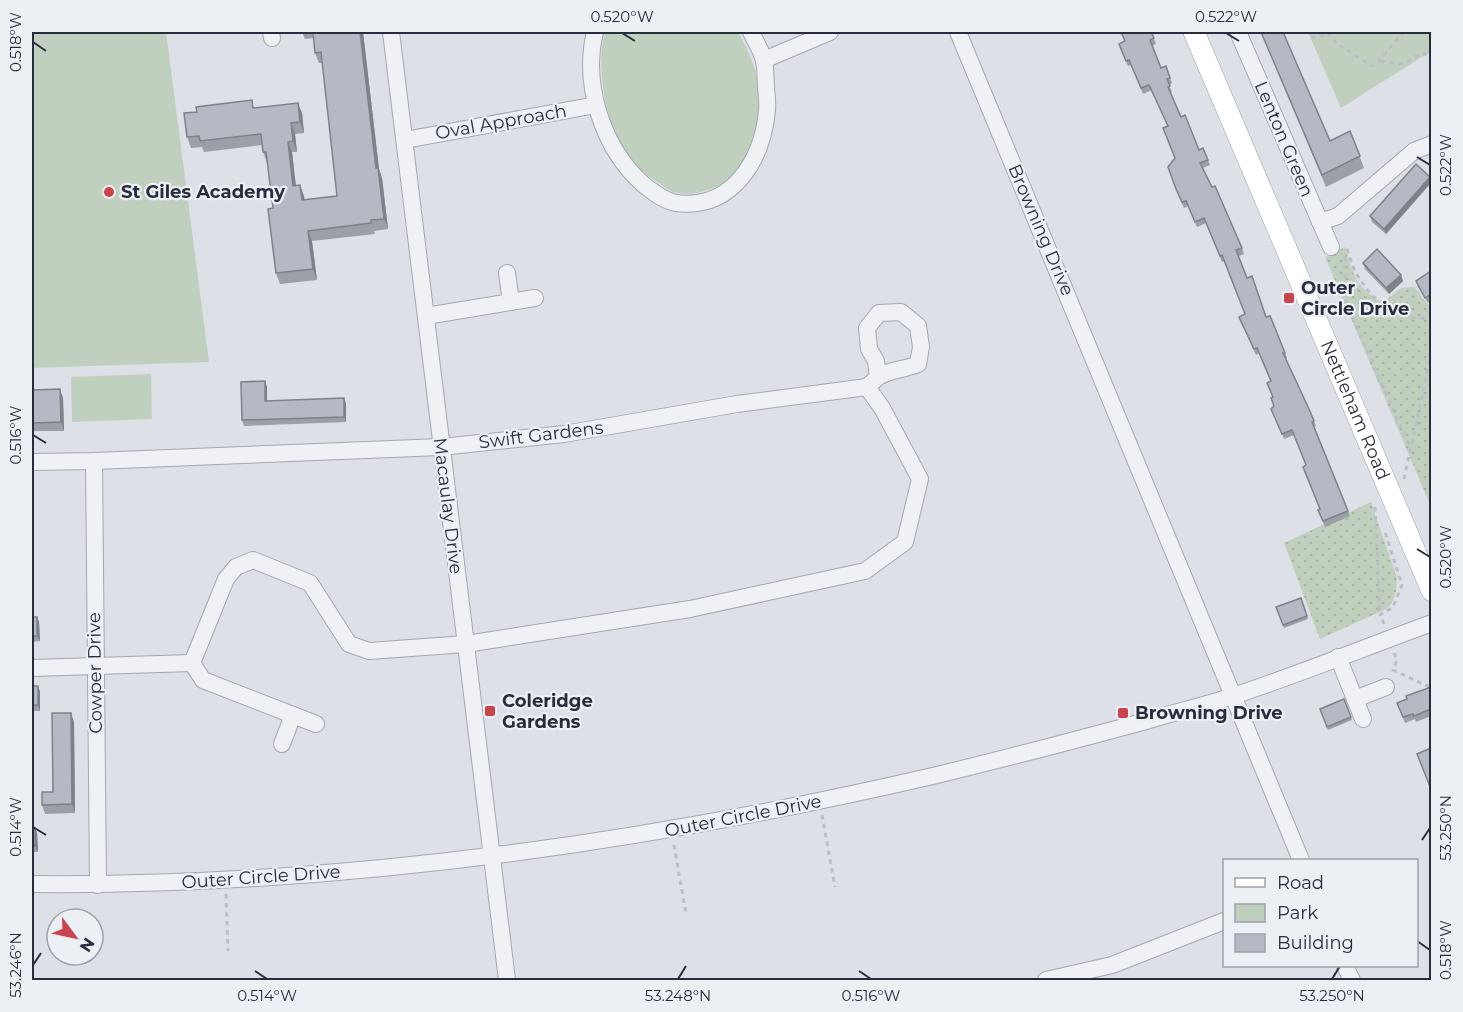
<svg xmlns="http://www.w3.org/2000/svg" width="1463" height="1012" font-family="Montserrat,sans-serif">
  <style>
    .grass { fill: url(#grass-dots) }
    .green { fill: #c1d0be }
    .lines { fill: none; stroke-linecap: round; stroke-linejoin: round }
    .minor-casing { stroke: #a3a7b1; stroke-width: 18 }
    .major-casing { stroke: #9ca4b2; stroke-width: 22 }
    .path { stroke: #bbbec5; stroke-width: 3; stroke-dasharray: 4.5 4.5; stroke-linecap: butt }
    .minor { stroke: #eff1f5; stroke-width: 16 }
    .major { stroke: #fff; stroke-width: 21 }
    .wall { fill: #9b9fa8 }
    .shaded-wall { fill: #7e8288 }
    .building { fill: #b4b9c3; stroke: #7e8288; stroke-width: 1.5 }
    .ticks { fill: none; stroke: #272d3d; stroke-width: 2 }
    .poi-dot { fill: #cb434d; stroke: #eceff4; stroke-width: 2 }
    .labels { text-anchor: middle; stroke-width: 4.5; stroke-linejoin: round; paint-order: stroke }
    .street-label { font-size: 18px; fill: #272d3d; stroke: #eceff4 }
    .poi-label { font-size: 18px; font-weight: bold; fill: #272d3d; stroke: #eceff4; text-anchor: start }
    .neatline { fill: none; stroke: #272d3d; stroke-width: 2 }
    .ticks-label { font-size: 15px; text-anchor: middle; fill: #272d3d }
  </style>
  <defs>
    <pattern id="grass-dots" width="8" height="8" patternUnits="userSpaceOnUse" patternTransform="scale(1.5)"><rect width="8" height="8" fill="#c1d0be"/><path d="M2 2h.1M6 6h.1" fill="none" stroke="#a6b3a4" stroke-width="1.8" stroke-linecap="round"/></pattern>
  </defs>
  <rect width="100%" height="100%" fill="#dde0e7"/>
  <!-- grass -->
  <g class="grass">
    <path d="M1345 247C1355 279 1354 284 1382 303L1401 288 1415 287 1431 309V507L1325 257Z"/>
    <path d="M1371 502 1397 578 1396 591 1392 603 1386 609 1320 639 1284 543Z"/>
  </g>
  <!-- green -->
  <g class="green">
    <path d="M32 32H166L209 362 32 368Z"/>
    <path d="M604 32H738C747 48 755 64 758 83 762 105 756 153 740 170 733 178 722 184 713 188 700 193 687 196 673 192 668 190 662 185 657 182 609 152 595 84 604 32Z"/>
    <path d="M1308 32H1431V54L1430 52 1341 108Z"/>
    <path d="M151 374 152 419 72 422 71 377Z"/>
  </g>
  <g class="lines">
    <!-- minor casing -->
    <g class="minor-casing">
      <g id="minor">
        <path d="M271 32 272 38"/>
        <path d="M391 32 507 980"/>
        <path d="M595 32C582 85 603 149 644 185 653 192 664 201 676 203 732 210 762 161 767 111 768 102 766 92 766 84 765 76 766 68 764 61 762 51 755 41 751 32"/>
        <path d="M958 32 1301 860"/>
        <path d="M1238 32 1331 247"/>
        <path d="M764 60 830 32"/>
        <path d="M405 140 596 105"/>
        <path d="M1320 222 1338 216 1414 151 1432 144"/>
        <path d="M507 273 511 302"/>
        <path d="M426 316 535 298"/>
        <path d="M867 387 878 377 876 361 869 349 867 328 879 313 901 312 918 326 921 347 918 364C904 370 891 369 878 377"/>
        <path d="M94 461 98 885"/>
        <path d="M32 462 94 461 441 447 564 434 737 404 867 387"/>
        <path d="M1338 657 1363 719"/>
        <path d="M192 663 203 680 316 724"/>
        <path d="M32 668 192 663 226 579 236 567 253 560 310 583 349 644 369 651 466 644 690 609 865 571 905 542 920 479 882 408 867 387"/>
        <path d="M1355 699 1386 687"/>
        <path d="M282 744 293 715"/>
        <path d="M32 884C336 887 640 844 937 775 1007 758 1076 740 1146 721 1176 712 1206 705 1236 695 1302 673 1366 647 1432 623"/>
        <path d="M1345 966 1352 980"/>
        <path d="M1046 980 1112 965 1224 921"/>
      </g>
    </g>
    <!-- major casing -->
    <g class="major-casing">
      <g id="major">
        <path id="s1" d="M1194 32 1432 591"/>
      </g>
    </g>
    <!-- path -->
    <g class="path">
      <path d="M1329 32V34L1335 42 1371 66C1387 58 1391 41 1405 32"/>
      <path d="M1311 38 1329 34"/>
      <path d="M1381 61 1403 64 1422 53 1427 55 1432 61"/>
      <path d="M1347 249 1355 272 1371 295 1392 310 1411 318H1432"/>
      <path d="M1345 256V301L1411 450"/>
      <path d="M1404 479 1432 350"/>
      <path d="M1375 507 1380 614"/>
      <path d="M1384 624 1380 615 1393 607 1402 585 1385 532"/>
      <path d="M1394 653 1397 660 1393 670 1432 688"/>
      <path d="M822 815 835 887"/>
      <path d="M674 845 686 914"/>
      <path d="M226 894 228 951"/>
    </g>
    <!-- minor -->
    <use href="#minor" class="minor"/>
    <!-- major -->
    <use href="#major" class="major"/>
  </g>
  <!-- wall -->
  <g class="wall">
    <path d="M302 32H363L379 169 382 178 388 229 374 231 375 234 312 241 317 280 280 284 276 273 273 208 268 163H267L263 152 262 145 204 152 202 147 191 148 187 137 255 108 302 113 304 133 295 134 297 152H292L296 186 304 196V200L337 196 322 63H319L315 53 314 38 305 39Z"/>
    <path d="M1151 32 1156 44 1152 46 1161 68 1166 66 1172 83 1169 85 1172 92H1170L1181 117 1199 150 1203 148 1210 165 1203 168 1242 248 1244 254 1239 256 1247 278 1267 317 1275 328 1287 358 1286 359 1314 421 1316 426 1314 427 1350 516 1325 527 1318 510 1320 509 1306 465 1294 435 1284 439 1274 414V406L1271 382 1259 353 1256 355 1241 322 1239 317 1245 314 1224 261 1222 262 1206 223 1197 227 1188 206 1184 208 1178 195 1175 158 1168 126 1152 90 1143 94 1131 65 1128 66 1119 44Z"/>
    <path d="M1261 32H1283L1330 141 1350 131 1364 168 1326 187Z"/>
    <path d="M1431 181 1386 234 1372 222 1370 216Z"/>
    <path d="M1363 263 1401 275 1403 281 1389 294 1365 269Z"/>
    <path d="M1431 271V301L1428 303 1418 287 1416 281Z"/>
    <path d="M265 381 267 387V401L344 398 346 404V422L244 426 242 420Z"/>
    <path d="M32 390 63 398 64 431H32Z"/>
    <path d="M1301 598 1308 619 1284 628 1276 607Z"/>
    <path d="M32 617H37L39 622 40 641 32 642Z"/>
    <path d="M32 686H38L40 692V711H32Z"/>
    <path d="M1431 687V716L1416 722 1415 719 1405 723 1397 703Z"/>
    <path d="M1320 709 1351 717 1352 720 1328 730Z"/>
    <path d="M74 722 75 813 45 814 42 805 53 792Z"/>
    <path d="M32 828H35L37 833 38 852H32Z"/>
  </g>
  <!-- shaded-wall -->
  <g class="shaded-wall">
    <path d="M360 32H363L379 169 382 178 388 229 384 219 376 168Z"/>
    <path d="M298 103 302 113 304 133 300 122Z"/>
    <path d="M291 123 295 134 297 152 293 141Z"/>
    <path d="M288 142 292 152 297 197 293 186Z"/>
    <path d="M1430 177 1431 183 1386 234 1384 229Z"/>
    <path d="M300 185 304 196 306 211 302 200Z"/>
    <path d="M308 231 312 241 317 280 313 269Z"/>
    <path d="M1401 275 1403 281 1389 294 1386 288Z"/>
    <path d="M265 381 267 387V407L265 401Z"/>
    <path d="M60 389 63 398 64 431 61 422Z"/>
    <path d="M344 398 346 404V422L344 417Z"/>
    <path d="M37 617 39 622 40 641 37 636Z"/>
    <path d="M38 686 40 692V711L38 705Z"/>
    <path d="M71 713 74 722 75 813 72 804Z"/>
    <path d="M35 828 37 833 38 852 35 846Z"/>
  </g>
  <!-- building -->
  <g class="building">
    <path d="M313 32H360L376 168H378L384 219 371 220V223L308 231 313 269 276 273 268 209 273 208 266 152H263L261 134 200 141 199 136 187 137 184 113 197 112 196 107 252 100 253 108 298 103 300 122 291 123 293 141 288 142 293 186 300 185 302 200 337 196 321 52 315 53Z"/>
    <path d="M1121 32H1151L1154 38 1150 40 1161 68 1166 66 1170 78 1167 79 1170 86 1168 87 1181 117 1185 115 1199 150 1203 148 1208 160 1200 163 1212 187 1215 186 1242 248 1236 250 1247 278 1252 276 1266 317 1270 316 1275 328 1285 353H1283L1309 409 1314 421 1312 422 1348 511 1323 521 1318 510 1320 509 1303 467 1306 465 1292 430 1282 434 1271 409 1274 406 1271 398 1273 397 1267 383 1271 381 1257 348 1254 349 1239 317 1245 314 1222 255 1220 256 1204 218 1195 222 1186 201 1182 202 1176 189 1168 167 1175 158 1163 128 1168 126 1149 85 1141 88 1129 60 1126 61 1119 44 1125 41Z"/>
    <path d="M1261 32H1283L1330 141 1350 131 1360 156 1322 175Z"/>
    <path d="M1416 164 1430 177 1384 229 1370 216Z"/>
    <path d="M1377 249 1401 275 1386 288 1363 263Z"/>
    <path d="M1431 271V294L1425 298 1416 281Z"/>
    <path d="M265 381V401L344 398V417L242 420 241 382Z"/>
    <path d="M60 389 61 422 32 423V390Z"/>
    <path d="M1301 598 1307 616 1283 625 1276 607Z"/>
    <rect x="32" y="617" width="5" height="19"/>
    <rect x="32" y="686" width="6" height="19"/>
    <path d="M1431 687V709L1414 716 1413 714 1403 717 1397 703 1407 699 1406 696Z"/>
    <path d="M1344 699 1351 717 1327 727 1320 709Z"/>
    <path d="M52 713H71L72 804 42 805V792H53Z"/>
    <path d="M1431 748V789L1417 754Z"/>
    <rect x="32" y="828" width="3" height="18"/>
  </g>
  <!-- ticks -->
  <path class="ticks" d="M622 33 635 41M1226 33 1239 41M33 42 46 51M1417 157 1430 165M33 435 46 443M1417 549 1430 557M33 827 46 835M1422 840 1430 828M1417 941 1430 950M33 965 41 953M255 971 267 979M859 971 871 979M678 979 686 966M1332 979 1340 966"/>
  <!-- markers -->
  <g class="poi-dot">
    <circle cx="109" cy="192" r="6"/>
    <rect x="1283" y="292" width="12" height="12" rx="3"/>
    <rect x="484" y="705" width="12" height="12" rx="3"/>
    <rect x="1117" y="707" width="12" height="12" rx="3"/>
  </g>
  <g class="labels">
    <!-- street labels -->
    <g class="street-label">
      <text transform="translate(501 122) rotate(-10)" y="6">Oval Approach</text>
      <text transform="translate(1284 139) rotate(67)" y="6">Lenton Green</text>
      <text transform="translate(1041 230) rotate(67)" y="6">Browning Drive</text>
      <text dy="6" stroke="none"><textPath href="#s1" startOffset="411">Nettleham Road</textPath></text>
      <text transform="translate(541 435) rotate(-7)" y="6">Swift Gardens</text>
      <text transform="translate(448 506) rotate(83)" y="6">Macaulay Drive</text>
      <text transform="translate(95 673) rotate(-91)" y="6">Cowper Drive</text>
      <text transform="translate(743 816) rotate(-11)" y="6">Outer Circle Drive</text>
      <text transform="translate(261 877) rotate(-4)" y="6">Outer Circle Drive</text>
    </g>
    <!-- poi labels -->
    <g class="poi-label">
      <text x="121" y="198">St Giles Academy</text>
      <text x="1301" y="294">Outer<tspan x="1301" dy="21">Circle Drive</tspan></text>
      <text x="502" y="707">Coleridge<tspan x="502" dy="21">Gardens</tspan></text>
      <text x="1135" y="719">Browning Drive</text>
    </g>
  </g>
  <!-- border -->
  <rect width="1463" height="1012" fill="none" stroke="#eceff4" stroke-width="66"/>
  <!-- legend -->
  <rect x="1223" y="859" width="195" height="108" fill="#eceff4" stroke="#9da1ab" stroke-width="1.5"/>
  <rect x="1235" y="878" width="30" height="9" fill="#ffffff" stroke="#9da1ab" stroke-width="1.5"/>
  <text x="1277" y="889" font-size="18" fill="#272d3d">Road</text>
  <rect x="1235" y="904" width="30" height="18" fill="#c1d0be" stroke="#9da1ab" stroke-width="1.5"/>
  <text x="1277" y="919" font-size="18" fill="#272d3d">Park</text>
  <rect x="1235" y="934" width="30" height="18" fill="#b4b9c3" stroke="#9da1ab" stroke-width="1.5"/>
  <text x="1277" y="949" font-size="18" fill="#272d3d">Building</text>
  <!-- north arrow -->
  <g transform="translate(75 937) rotate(123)"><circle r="28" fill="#eceff4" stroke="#9da1ab" stroke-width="1.5"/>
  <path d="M0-4.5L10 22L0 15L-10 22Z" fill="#cb434d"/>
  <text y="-9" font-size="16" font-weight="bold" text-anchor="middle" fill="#272d3d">N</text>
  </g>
  <rect x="33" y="33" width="1397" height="946" class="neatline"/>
  <g class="ticks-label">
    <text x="622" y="22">0.520°W</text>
    <text x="1226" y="22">0.522°W</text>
    <text transform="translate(16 42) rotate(-90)" y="5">0.518°W</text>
    <text transform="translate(1446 165) rotate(-90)" y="5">0.522°W</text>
    <text transform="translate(16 435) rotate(-90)" y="5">0.516°W</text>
    <text transform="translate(1446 557) rotate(-90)" y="5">0.520°W</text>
    <text transform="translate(16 827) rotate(-90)" y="5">0.514°W</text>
    <text transform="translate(1446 828) rotate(-90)" y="5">53.250°N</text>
    <text transform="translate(1446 950) rotate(-90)" y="5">0.518°W</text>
    <text transform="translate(16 965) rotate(-90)" y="5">53.246°N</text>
    <text x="267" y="1001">0.514°W</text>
    <text x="678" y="1001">53.248°N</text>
    <text x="871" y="1001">0.516°W</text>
    <text x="1332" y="1001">53.250°N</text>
  </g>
</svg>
